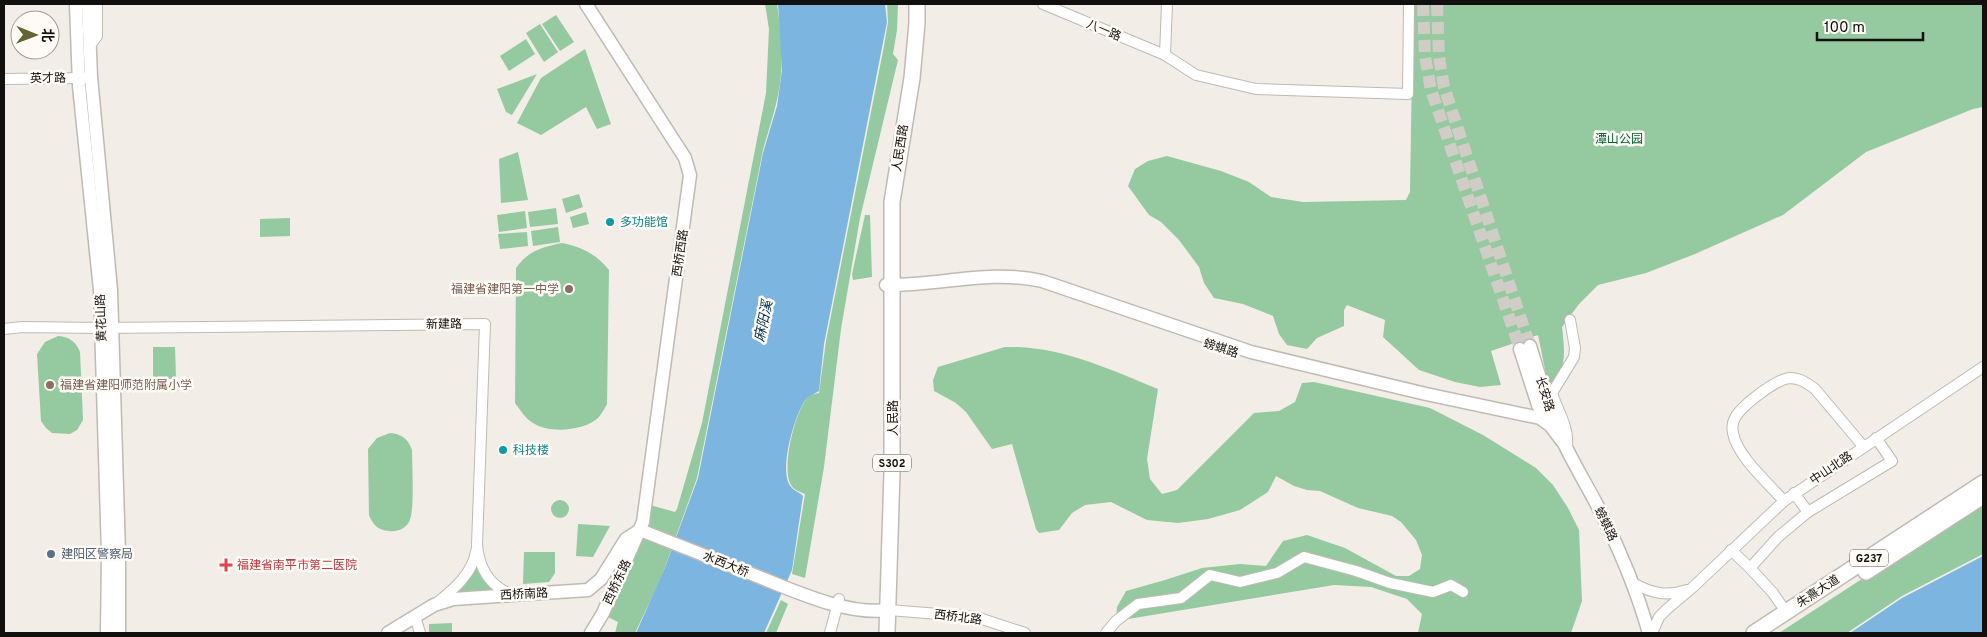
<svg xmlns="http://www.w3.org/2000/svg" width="1987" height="637" font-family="Overpass,'Noto Sans SC',sans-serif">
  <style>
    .green { fill: #95c9a0 }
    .water { fill: #7cb5e0 }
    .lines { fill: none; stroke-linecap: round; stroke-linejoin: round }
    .major-tunnel { stroke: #d0ccc6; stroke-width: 12; stroke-dasharray: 12 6; stroke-linecap: butt }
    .minor-casing { stroke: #bfbab3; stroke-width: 12 }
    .major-casing { stroke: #bfbab3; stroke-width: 15 }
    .highway-casing { stroke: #bfbab3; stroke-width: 18 }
    .minor { stroke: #fff; stroke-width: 10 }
    .major { stroke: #fff; stroke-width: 12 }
    .highway { stroke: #fff; stroke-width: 15 }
    .culture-dot { fill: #0f9aa8; stroke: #fefaf5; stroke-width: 2 }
    .education-dot { fill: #8d6e63; stroke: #fefaf5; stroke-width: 2 }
    .service-dot { fill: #5c6f8a; stroke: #fefaf5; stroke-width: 2 }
    .health-dot { fill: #e0444e; stroke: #fefaf5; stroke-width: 2 }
    .labels { text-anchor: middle; stroke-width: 5; stroke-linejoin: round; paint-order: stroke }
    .shield { fill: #fefaf5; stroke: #595653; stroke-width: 1 }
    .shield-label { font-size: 11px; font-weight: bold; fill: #12100e }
    .street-label { font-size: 12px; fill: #12100e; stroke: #fefaf5 }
    .park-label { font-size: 12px; fill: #02632e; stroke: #fefaf5 }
    .culture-label { font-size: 12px; fill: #0d838f; stroke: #fefaf5; text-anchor: start }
    .education-label { font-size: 12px; fill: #785e54; stroke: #fefaf5; text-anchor: end }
    .service-label { font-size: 12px; fill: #4e5e75; stroke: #fefaf5; text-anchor: start }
    .health-label { font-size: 12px; fill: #be3a42; stroke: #fefaf5; text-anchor: start }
    .water-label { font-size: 14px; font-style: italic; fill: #063552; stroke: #fefaf5 }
  </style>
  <rect width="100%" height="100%" fill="#f2ede6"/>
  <!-- green -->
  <g class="green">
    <path d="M765 4H777C780 26 783 51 781 74 779 100 770 125 763 150L697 478 661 578 635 633H615L618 622 606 616 650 505 675 512 677 509 702 423 766 93 769 29Z"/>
    <path d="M887 4H898L897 30 893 54 898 60 860 218 841 329 824 467 805 578 792 574 805 494C798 491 793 490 790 483 782 465 795 411 808 397 811 394 815 394 819 393L826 341 884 46 888 22Z"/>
    <path d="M1413 4H1983V107L1973 109 1866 152 1783 215 1695 254 1646 273 1598 285 1579 304 1562 327C1566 361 1565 364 1550 394L1538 335 1491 351 1501 385 1480 387 1455 382 1419 370 1383 337 1385 320 1347 305 1344 310V326L1317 338 1307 349 1287 345 1279 334 1273 316 1243 304 1214 298 1204 283 1199 267 1179 240 1161 222 1149 215 1128 186 1135 169 1148 161 1167 156 1221 171 1249 182 1271 197 1303 202 1406 200 1410 192Z"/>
    <path d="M556 15 574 42 560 51 542 24Z"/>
    <path d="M540 24 558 52 544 62 526 33Z"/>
    <path d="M526 39 535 54 509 71 500 56Z"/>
    <path d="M585 49 611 124 597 129 586 107 541 135 517 123 541 78Z"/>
    <path d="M537 74 512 115 506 112 497 89Z"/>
    <path d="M518 152 528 200 501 203 499 159Z"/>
    <path d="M579 194 583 207 566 213 562 199Z"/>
    <path d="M556 208 558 224 530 227 528 212Z"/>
    <path d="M525 211 527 228 499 232 497 215Z"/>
    <path d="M586 212 589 224 573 228 570 217Z"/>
    <path d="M865 215H870L872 277 853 280 852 274Z"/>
    <path d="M290 218V236L260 237V219Z"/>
    <path d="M558 227 560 242 533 246 531 231Z"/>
    <path d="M527 232 528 246 500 249 498 234Z"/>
    <path d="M562 243C582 247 596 254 609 270L607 404C605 408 602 413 599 417 585 431 549 434 533 423 525 418 521 411 515 403L516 268C528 251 542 247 562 243Z"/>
    <path d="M58 336C70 337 76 342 80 352L83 420 77 430 70 434 52 433 46 428 41 421 37 354 45 342Z"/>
    <path d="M153 347H175L176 379H153Z"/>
    <path d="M1005 347C1059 345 1109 369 1158 389L1147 459 1150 479 1162 494 1177 490 1254 413 1279 411 1295 402 1302 383 1314 382 1430 408 1483 435 1536 468 1553 485 1568 508 1579 530 1582 601 1571 633H1418L1422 614 1407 599 1371 587 1334 585 1116 621 1117 607 1126 591 1165 580 1202 568 1240 564 1266 566 1283 541 1307 535 1345 548 1396 576H1409L1420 569 1422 555 1416 540 1401 522 1392 516 1358 508 1320 491 1307 490 1294 486 1276 476 1268 492 1240 510 1208 519 1178 523 1147 520 1111 502 1085 505 1072 513 1059 530 1039 533 1036 529 1012 444 992 449 966 412 956 403 934 391 933 380 938 367Z"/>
    <path d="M390 433C402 434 408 439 412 450 412 464 415 512 409 522 405 529 397 532 389 531 378 530 373 525 369 515L368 449 377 438Z"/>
    <circle cx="560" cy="509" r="9"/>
    <path d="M1983 500V554L1902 596 1847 633H1779Z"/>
    <path d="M578 524 610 526 593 557 576 556Z"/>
    <path d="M524 552H555V573L549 582 523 584Z"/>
    <path d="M475 563 498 591 450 594Z"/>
    <path d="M781 600 788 604 776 633H766Z"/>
    <path d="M452 623V633H429V624Z"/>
  </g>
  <!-- water -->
  <g class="water">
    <path d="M778 4H885L887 22 824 344 819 391C813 395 808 395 804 402 794 418 780 467 789 484 793 491 798 491 803 496L792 570 764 633H636L664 570 698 478 763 153 777 106 782 70Z"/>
    <path d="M1983 556V633H1850L1902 598Z"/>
  </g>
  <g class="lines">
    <!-- major-tunnel -->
    <g class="major-tunnel">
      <path d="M1423 4 1425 56 1431 90 1520 349"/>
      <path d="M1437 4 1439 57 1444 87 1530 346"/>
    </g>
    <!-- minor casing -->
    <g class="minor-casing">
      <g id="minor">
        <path d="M1043 4 1165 55 1196 75 1256 89 1408 94 1409 4"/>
        <path d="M89 47 97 36V4"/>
        <path d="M1165 55 1167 4"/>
        <path d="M4 79 85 78"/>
        <path d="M4 329 22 327 101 328 485 324 477 545C479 568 490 587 513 595"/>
        <path d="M1567 448C1569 426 1558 412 1552 393L1574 357 1575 348 1570 320"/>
        <path d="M1794 493 1808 512 1892 461 1876 438"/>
        <path d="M1784 501C1768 483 1737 456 1733 433 1732 428 1732 423 1735 418 1741 406 1776 379 1790 378 1800 378 1807 383 1815 389L1863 446"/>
        <path d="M1731 550 1750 568 1778 537 1808 512"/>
        <path d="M1750 568 1773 593 1786 612"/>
        <path d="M1633 583C1651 593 1667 597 1687 590"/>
        <path d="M438 602C454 589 473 573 476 551"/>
        <path d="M889 610 976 617 1025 633"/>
        <path d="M415 616 420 633"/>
        <path d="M830 633 839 599"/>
        <path d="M1106 633 1116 621 1138 604 1181 598 1210 575 1240 582 1277 573 1304 557 1356 571 1390 583 1433 592 1451 585 1463 592"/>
        <path d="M1652 633 1659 617 1667 609 1692 588 1784 501 1983 367"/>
      </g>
    </g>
    <!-- major casing -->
    <g class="major-casing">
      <g id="major">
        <path d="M76 4 79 86 100 290 108 554 107 633"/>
        <path d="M88 4 91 77 111 290 119 554V633"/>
        <path d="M586 4 685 158 690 175 643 522 603 613 591 633"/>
        <path d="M886 285C938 286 990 269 1042 281L1251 352 1426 394 1540 418 1550 425 1562 441"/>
        <path d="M1530 346C1540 377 1548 409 1562 439 1572 461 1585 482 1596 503 1618 545 1636 588 1649 633"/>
        <path d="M1520 349 1538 405 1547 423"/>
        <path d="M640 530C678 545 716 560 754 575 792 590 847 616 889 610"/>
        <path d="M388 633 434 605 453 599 588 590 601 579 626 539 640 530"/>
      </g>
    </g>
    <!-- highway casing -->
    <g class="highway-casing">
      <g id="highway">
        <path d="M1866 572 1983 496"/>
        <path d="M887 633 892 472V202L912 78 917 23V4"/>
        <path d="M1754 633 1983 483"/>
      </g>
    </g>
    <!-- minor -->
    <use href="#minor" class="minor"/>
    <!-- major -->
    <use href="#major" class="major"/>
    <!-- highway -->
    <use href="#highway" class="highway"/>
  </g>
  <!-- markers -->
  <g class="culture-dot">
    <circle cx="610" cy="222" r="5"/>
    <circle cx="503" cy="450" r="5"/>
  </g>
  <g class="education-dot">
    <circle cx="569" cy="289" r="5"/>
    <circle cx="50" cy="385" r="5"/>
  </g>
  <circle class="service-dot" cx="51" cy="554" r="5"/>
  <path class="health-dot" d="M223.5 557.5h5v5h5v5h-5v5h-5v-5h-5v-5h5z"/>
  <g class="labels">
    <!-- shield labels -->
    <g class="shield">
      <rect x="873" y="454.5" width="38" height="17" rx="4"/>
      <rect x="1850" y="549.5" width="38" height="17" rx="4"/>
    </g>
    <g class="shield-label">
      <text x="892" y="467">S302</text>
      <text x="1869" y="562">G237</text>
    </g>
    <!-- street labels -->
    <g class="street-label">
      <text transform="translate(1104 30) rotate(23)" y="4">八一路</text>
      <text transform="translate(48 78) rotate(-1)" y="4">英才路</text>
      <text transform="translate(900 148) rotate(-81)" y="4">人民西路</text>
      <text transform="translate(680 253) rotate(-82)" y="4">西桥西路</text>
      <text transform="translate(101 318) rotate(-92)" y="4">黄花山路</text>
      <text transform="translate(444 324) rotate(-1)" y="4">新建路</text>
      <text transform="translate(1221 348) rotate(18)" y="4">螃蜞路</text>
      <text transform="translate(1545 394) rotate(73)" y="4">长安路</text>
      <text transform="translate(893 418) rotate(-90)" y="4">人民路</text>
      <text transform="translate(1831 468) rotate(-34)" y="4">中山北路</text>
      <text transform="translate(1606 524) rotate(64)" y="4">螃蜞路</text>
      <text transform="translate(726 564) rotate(22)" y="4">水西大桥</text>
      <text transform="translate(617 582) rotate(-65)" y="4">西桥东路</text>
      <text transform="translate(1818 591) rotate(-33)" y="4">朱熹大道</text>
      <text transform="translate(524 594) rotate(-3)" y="4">西桥南路</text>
      <text transform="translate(958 617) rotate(7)" y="4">西桥北路</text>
    </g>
    <!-- park labels -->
    <g class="park-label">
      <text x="1619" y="143">潭山公园</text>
    </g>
    <!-- culture labels -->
    <g class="culture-label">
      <text x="620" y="226">多功能馆</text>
      <text x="513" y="454">科技楼</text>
    </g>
    <!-- education labels -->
    <g class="education-label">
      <text x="559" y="293">福建省建阳第一中学</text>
      <text x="60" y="389" text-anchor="start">福建省建阳师范附属小学</text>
    </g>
    <!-- service labels -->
    <g class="service-label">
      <text x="61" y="558">建阳区警察局</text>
    </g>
    <!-- health labels -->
    <g class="health-label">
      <text x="237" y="569">福建省南平市第二医院</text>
    </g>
    <!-- water labels -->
    <g class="water-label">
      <text transform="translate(763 321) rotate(-78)" y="5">麻阳溪</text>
    </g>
  </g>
  <!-- border -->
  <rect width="1987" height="637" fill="none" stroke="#12100e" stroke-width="10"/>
  <!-- north arrow -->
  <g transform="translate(35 35) rotate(91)"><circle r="24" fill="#fefaf5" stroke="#a09c99"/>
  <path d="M0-4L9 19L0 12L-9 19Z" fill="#636431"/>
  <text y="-8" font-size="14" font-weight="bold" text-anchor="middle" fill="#12100e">北</text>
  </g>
  <!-- scale -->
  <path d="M1817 32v8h106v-8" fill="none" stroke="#12100e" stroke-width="2.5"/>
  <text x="1824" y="32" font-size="15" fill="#12100e" stroke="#fefaf5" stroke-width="4" paint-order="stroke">100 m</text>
</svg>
